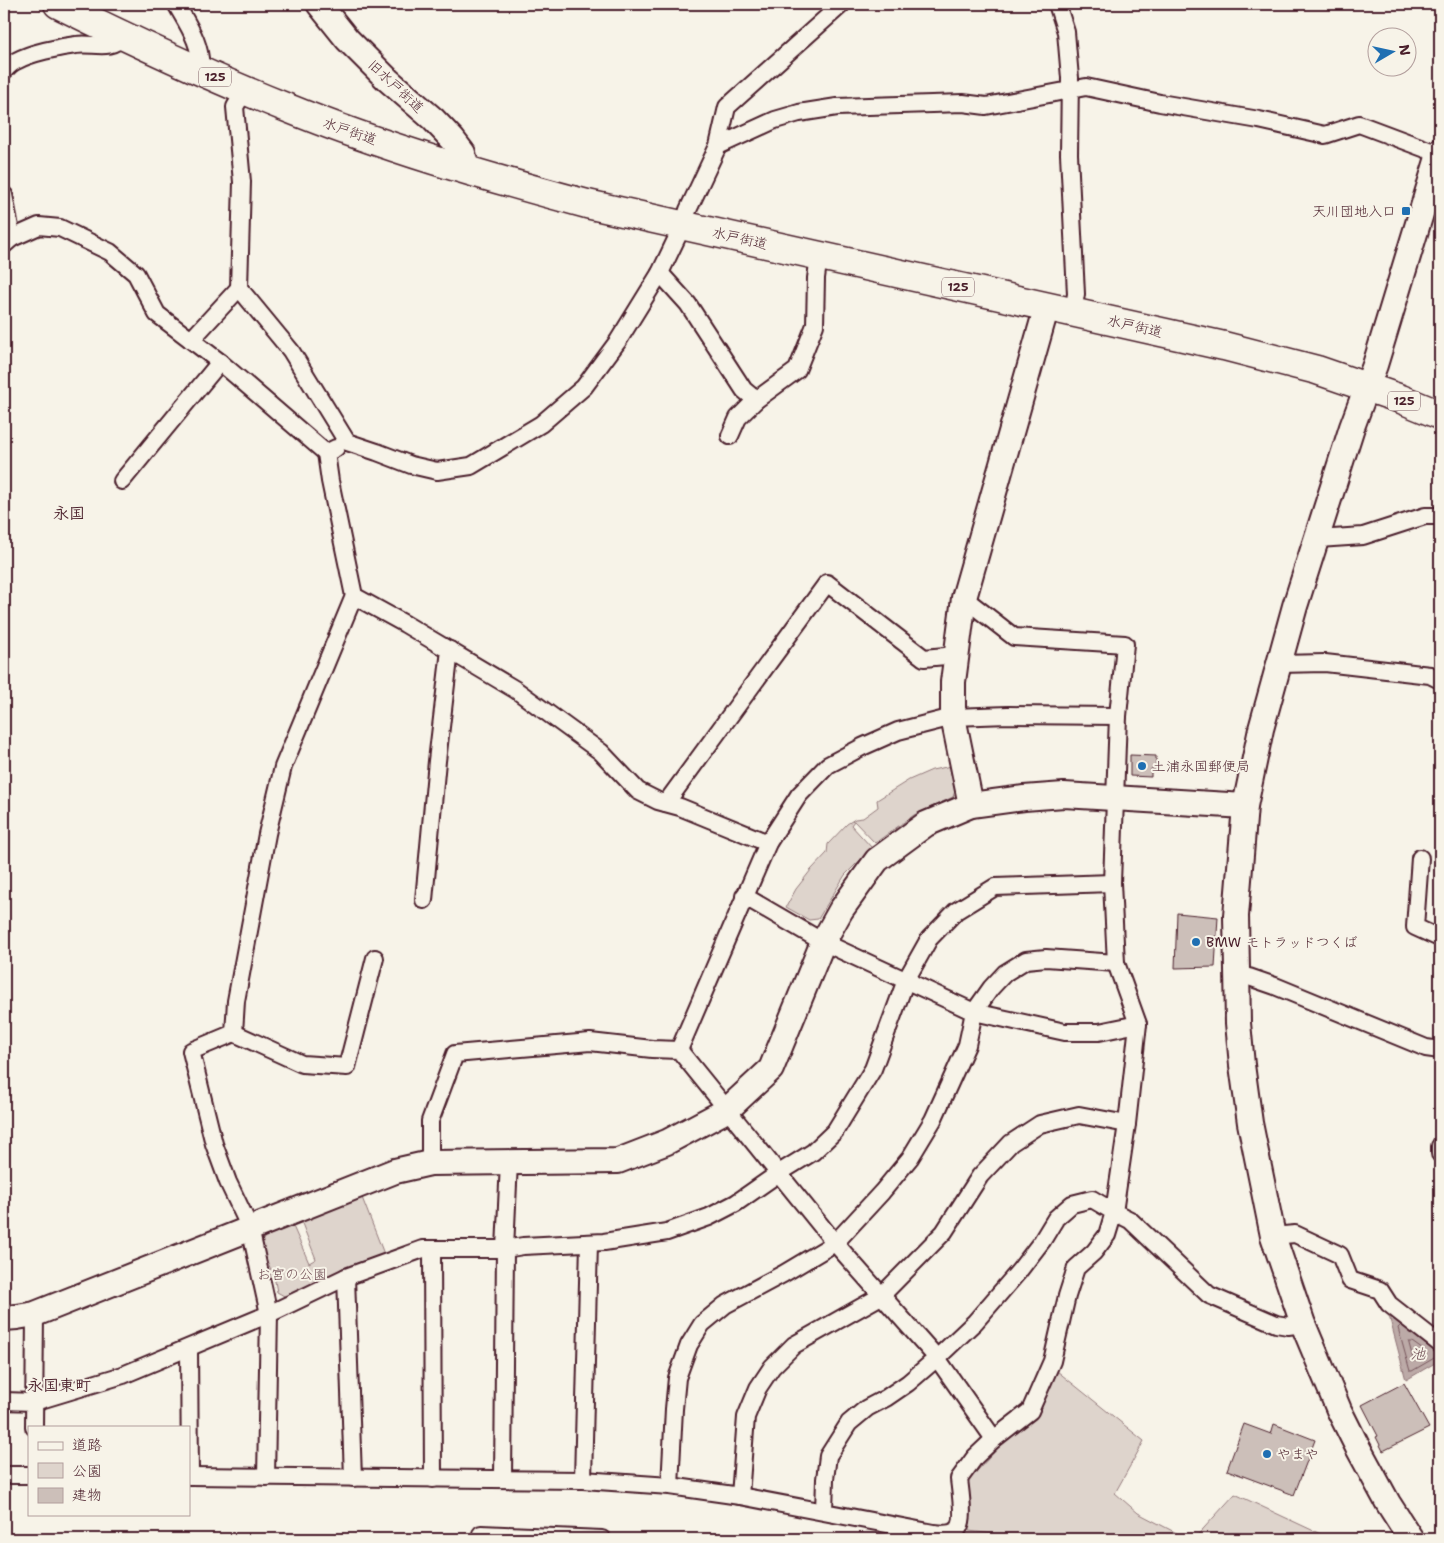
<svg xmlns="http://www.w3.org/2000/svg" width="1444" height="1543" font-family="'Shantell Sans','Klee One',sans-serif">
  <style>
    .green { fill: #ded4cc; stroke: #947a7c }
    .water { fill: #bcaaa7; stroke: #8e7275 }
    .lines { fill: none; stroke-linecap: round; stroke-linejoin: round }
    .shore { stroke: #78575d; stroke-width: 1 }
    .building { fill: #ccbfb9; stroke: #4a1f2b }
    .street-casing { stroke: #4a1f2b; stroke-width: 20 }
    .secondary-casing { stroke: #4a1f2b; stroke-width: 28 }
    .highway-casing { stroke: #4a1f2b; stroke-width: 31 }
    .street { stroke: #f7f3e8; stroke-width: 16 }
    .secondary { stroke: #f7f3e8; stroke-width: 24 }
    .highway { stroke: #f7f3e8; stroke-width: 28 }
    .poi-dot { fill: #1f6fb2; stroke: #f7f3e8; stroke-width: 2 }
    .labels { text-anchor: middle; stroke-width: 4; stroke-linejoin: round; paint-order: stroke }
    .shield { fill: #f7f3e8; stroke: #7e5f64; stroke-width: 1 }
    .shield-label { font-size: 12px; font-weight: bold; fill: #4a1f2b }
    .street-label { font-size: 14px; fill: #4a1f2b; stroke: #f7f3e8 }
    .poi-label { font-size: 14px; fill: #4a1f2b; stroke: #f7f3e8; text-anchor: start }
    .park-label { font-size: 14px; fill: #6f4c53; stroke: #f7f3e8 }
    .water-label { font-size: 15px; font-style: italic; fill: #6c4950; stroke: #f7f3e8 }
    .quarter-label { font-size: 16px; font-weight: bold; fill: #4a1f2b; stroke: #f7f3e8 }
  </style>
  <rect width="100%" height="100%" fill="#f7f3e8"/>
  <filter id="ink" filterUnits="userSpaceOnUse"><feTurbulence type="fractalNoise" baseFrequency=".02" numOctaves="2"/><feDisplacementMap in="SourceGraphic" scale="10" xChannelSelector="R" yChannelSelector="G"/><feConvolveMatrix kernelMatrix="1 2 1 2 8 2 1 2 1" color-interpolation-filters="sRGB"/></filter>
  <g filter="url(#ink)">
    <!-- green -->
    <g class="green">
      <path d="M951 766 956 788 953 797 914 815 875 843 854 821 851 825 872 848 845 875 818 919 809 920 786 907 796 889 811 870 827 853 828 844 847 824 855 819 863 818 878 807 877 800 909 780 932 770Z"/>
      <path d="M361 1195 384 1254 286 1297 277 1292 274 1276 260 1246 265 1236 292 1224 309 1263 316 1259 301 1221Z"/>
      <path d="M1057 1371 1144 1441 1115 1493 1138 1513 1188 1539H1033L969 1531 971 1515 968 1481 1008 1437 1038 1416Z"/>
      <path d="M1235 1494 1331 1539H1194Z"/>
    </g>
    <!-- water -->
    <path class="water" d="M1387 1308 1436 1346 1440 1352V1360L1406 1380Z"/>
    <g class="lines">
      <!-- shore -->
      <g class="shore">
        <path d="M1401 1325 1398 1328 1410 1371H1412L1436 1357V1354L1433 1351"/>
        <path d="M1409 1342H1412L1426 1352V1355L1416 1361H1414Z"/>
      </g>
    </g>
    <!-- building -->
    <g class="building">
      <path d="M1130 755 1156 756V770L1151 769V777L1130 776Z"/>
      <path d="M1177 913 1218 917 1215 967 1175 968Z"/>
      <path d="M1404 1383 1429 1428 1383 1451 1376 1437 1378 1436 1362 1405Z"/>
      <path d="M1244 1424 1271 1434 1274 1424 1315 1440 1294 1495 1227 1470Z"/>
    </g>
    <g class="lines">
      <!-- street casing -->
      <g class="street-casing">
        <g id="street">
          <path d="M176 4C188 25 203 46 200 71"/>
          <path d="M1057 4 1066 32 1070 78 1069 154 1076 294 1073 312"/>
          <path d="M4 71C7 68 11 63 16 61 30 53 59 47 76 45 93 42 110 52 123 36"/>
          <path d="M245 90 235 107 242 182 239 288 291 351 347 442 377 452 411 465 437 471 471 466 541 424 584 387 618 341 660 273 683 225 688 210 718 146 727 107 842 4"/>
          <path d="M718 146 775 120 799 113 837 107 963 103 986 106 1086 87 1160 103 1259 120 1325 135 1359 124 1439 154"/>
          <path d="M4 195 12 238"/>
          <path d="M4 245 12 238 39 226 60 228 110 252 136 274 157 314 220 362 326 453 336 448"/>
          <path d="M660 273 688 304 744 390 756 400"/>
          <path d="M191 340 239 288"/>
          <path d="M730 436 738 418 756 400 797 370 815 325 816 278 819 256"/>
          <path d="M326 453 330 481 354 596 405 624 516 690 601 752 638 791 658 801 680 807 768 843"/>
          <path d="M122 481 220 362"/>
          <path d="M1318 539 1363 536 1425 516H1440"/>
          <path d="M964 598 1014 637 1125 644 1118 716 1112 883 1116 963 1138 1024 1127 1124 1114 1212 1130 1220 1209 1295 1276 1324 1288 1326 1303 1324"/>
          <path d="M1279 664 1325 663 1430 675 1440 680"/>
          <path d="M666 803 827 583 924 658 956 655"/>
          <path d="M1420 858 1415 927 1437 937H1440"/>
          <path d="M744 896 823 942 974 1012 1065 1032H1099L1138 1024"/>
          <path d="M424 900 437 761 450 650"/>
          <path d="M1238 975 1249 977 1275 986 1426 1048 1440 1050"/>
          <path d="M234 1033 302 1064 347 1067 375 958"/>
          <path d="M679 1050 768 843 799 795 828 765 862 747 898 731 953 717 1008 715 1118 716"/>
          <path d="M1440 1146V1154"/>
          <path d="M430 1163V1121L455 1054 590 1042 652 1049 679 1050 835 1243 937 1358 994 1439"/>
          <path d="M1273 1236 1295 1234 1340 1255 1350 1280 1380 1290 1389 1304 1440 1344"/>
          <path d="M432 1249 433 1479"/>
          <path d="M346 1277 353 1478"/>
          <path d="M189 1348 190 1476"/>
          <path d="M4 1401 34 1402 123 1375 269 1314 346 1277 423 1249H505L523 1246 604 1242 667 1232 709 1217 736 1203 779 1173 813 1152 835 1131 873 1069 906 980 929 939 956 911 995 887 1112 883"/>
          <path d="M34 1427 35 1314"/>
          <path d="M4 1475H29"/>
          <path d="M189 1476 583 1480 670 1486 740 1496 934 1533C941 1534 951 1535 957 1530 966 1523 960 1490 959 1479L975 1457 994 1439 1030 1411 1052 1361 1067 1296 1076 1268 1094 1252 1107 1235 1114 1212 1092 1199 1072 1204 1056 1218 1042 1241 1019 1271 975 1322 937 1358 908 1383 886 1398 867 1408 849 1423 828 1456 825 1479 824 1511"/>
          <path d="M266 1477 269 1314 250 1228 228 1182 214 1144 191 1051 234 1033 236 1001 267 834 283 767 354 596"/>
          <path d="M503 1479 505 1249 509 1162"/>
          <path d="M583 1480 589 1243"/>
          <path d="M670 1486 674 1409 677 1378 689 1345 702 1324 725 1305 783 1274 835 1243 882 1192 910 1158 933 1120 967 1045 974 1012 991 988 1005 973 1026 960 1046 958 1116 963"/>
          <path d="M740 1496 746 1417 758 1388 772 1367 794 1345 881 1296 944 1232 980 1176 1011 1143 1040 1124 1079 1115 1127 1124"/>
          <path d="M481 1534 602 1539"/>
        </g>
      </g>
      <!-- secondary casing -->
      <g class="secondary-casing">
        <g id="secondary">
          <path d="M319 4 347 39 388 80 433 119 453 140 463 153 467 170"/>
          <path d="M971 805 953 717V682L964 598 1047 306"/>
          <path d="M4 1318 17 1317 35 1314 395 1171 430 1163 618 1161 667 1142 727 1110 771 1069 823 942 841 910 877 860 926 824 971 805 1024 798 1064 795 1245 806"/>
          <path d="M1411 1539 1388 1503 1357 1446 1339 1410 1303 1324 1273 1236 1250 1123 1242 1065 1238 1023 1236 916 1245 806 1261 729 1295 606 1352 427 1375 365 1440 151"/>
        </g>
      </g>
      <!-- highway casing -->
      <g class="highway-casing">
        <path id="highway" d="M58 4C133 41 208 76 285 107 383 147 486 177 587 204L1224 346 1317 370 1401 399 1440 415"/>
      </g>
      <!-- street -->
      <use href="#street" class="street"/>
      <!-- secondary -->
      <use href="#secondary" class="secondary"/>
      <!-- highway -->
      <use href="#highway" class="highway"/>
    </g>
  </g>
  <!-- markers -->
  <g class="poi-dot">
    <rect x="1401" y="206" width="10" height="10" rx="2.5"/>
    <circle cx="1142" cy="766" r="5"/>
    <circle cx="1196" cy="942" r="5"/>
    <circle cx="1267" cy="1454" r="5"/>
  </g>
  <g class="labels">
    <!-- shield labels -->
    <g class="shield">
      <rect x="199" y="67.5" width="32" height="19" rx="4"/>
      <rect x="942" y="277.5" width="32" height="19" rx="4"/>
      <rect x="1388" y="391.5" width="32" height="19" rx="4"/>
    </g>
    <g class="shield-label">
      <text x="215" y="81">125</text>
      <text x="958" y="291">125</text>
      <text x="1404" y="405">125</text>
    </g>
    <!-- street labels -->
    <g class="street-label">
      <text transform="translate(396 86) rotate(43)" y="5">旧水戸街道</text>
      <text transform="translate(350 131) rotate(19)" y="5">水戸街道</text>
      <text transform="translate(740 238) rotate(13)" y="5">水戸街道</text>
      <text transform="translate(1135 326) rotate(13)" y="5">水戸街道</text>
    </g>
    <!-- poi labels -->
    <g class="poi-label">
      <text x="1396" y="216" text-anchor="end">天川団地入口</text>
      <text x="1152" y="771">土浦永国郵便局</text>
      <text x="1206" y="947">BMW モトラッドつくば</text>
      <text x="1277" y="1459">やまや</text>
    </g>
    <!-- park labels -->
    <g class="park-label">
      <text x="292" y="1279">お宮の公園</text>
    </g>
    <!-- water labels -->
    <g class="water-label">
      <text x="1418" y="1359">池</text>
    </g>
    <!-- quarter labels -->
    <g class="quarter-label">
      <text x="69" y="519">永国</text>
      <text x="59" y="1391">永国東町</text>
    </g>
  </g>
  <!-- margin -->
  <rect width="1444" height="1543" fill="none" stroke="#f7f3e8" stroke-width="20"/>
  <rect x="10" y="10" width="1424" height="1523" fill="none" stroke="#4a1f2b" stroke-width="2" filter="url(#ink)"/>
  <!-- legend -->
  <rect x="28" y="1426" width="162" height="90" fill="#f7f3e8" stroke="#b29e9c"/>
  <rect x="38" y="1442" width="25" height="8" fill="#f7f3e8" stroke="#b29e9c"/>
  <text x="72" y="1450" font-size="15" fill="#4a1f2b">道路</text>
  <rect x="38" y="1463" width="25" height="15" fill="#ded4cc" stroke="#b29e9c"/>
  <text x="72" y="1476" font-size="15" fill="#4a1f2b">公園</text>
  <rect x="38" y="1488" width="25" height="15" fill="#ccbfb9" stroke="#b29e9c"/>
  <text x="72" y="1500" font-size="15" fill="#4a1f2b">建物</text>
  <!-- north arrow -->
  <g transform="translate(1392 52) rotate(81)"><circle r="24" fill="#f7f3e8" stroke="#b29e9c"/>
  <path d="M0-4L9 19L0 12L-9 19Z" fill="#1f6fb2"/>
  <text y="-8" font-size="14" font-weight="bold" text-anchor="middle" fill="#4a1f2b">N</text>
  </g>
</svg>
